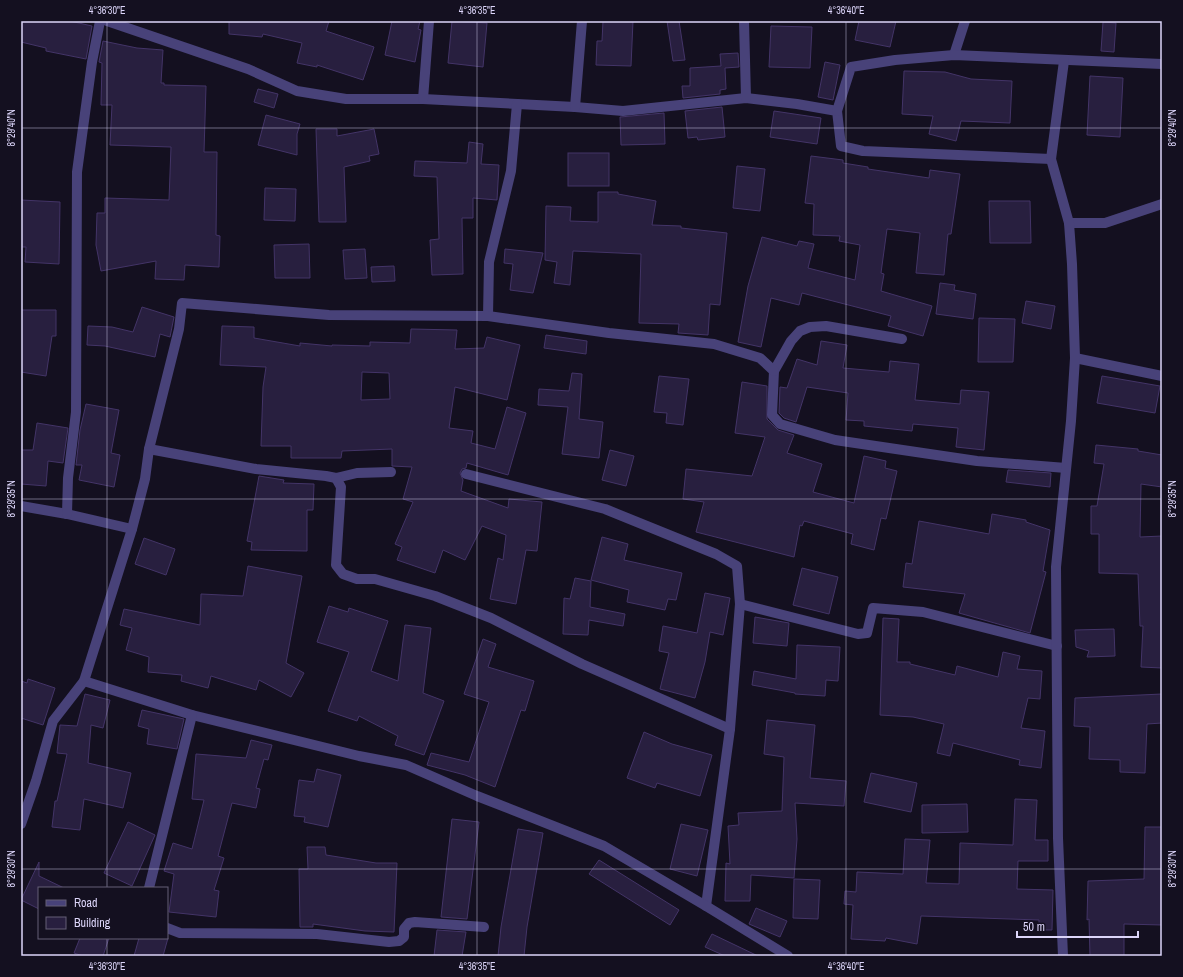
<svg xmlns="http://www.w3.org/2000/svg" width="1183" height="977" font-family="'Archivo Narrow',sans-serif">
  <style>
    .building { fill: #281f3f; stroke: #433467; fill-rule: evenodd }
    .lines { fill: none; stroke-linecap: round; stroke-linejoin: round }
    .minor { stroke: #484279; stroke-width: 10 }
    .ticks { fill: none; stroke: #dcd5f9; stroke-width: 1; stroke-opacity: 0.45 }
    .neatline { fill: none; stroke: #dcd5f9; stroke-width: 1.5 }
    .ticks-label { font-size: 10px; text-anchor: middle; fill: #dcd5f9 }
  </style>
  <rect width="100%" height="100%" fill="#141020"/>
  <!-- building -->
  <g class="building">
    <path d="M21 21H70L92 26 86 59 46 51V48L21 42Z"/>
    <path d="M229 21H329L326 31 374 47 363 80 317 65V67L297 63 302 43 263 34 262 37 229 34Z"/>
    <path d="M392 21H420L418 29 421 30 415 62 385 55Z"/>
    <path d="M452 21 487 23 483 67 448 63Z"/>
    <path d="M603 21H633L631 66 596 65 597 41H602Z"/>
    <path d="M667 21H679L685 60 673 61Z"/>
    <path d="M859 21H896L890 47 855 40Z"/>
    <path d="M1103 22 1116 23 1114 52 1101 51Z"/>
    <path d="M771 26 812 27 810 68 769 67Z"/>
    <path d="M103 41 137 48 163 50 161 83H164V85L206 86 204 152H217L216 235 220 236 219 267 185 265 184 280 155 279 156 261 101 271 96 245 97 213H105V198L169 200 171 147 110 145 112 105H101L102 63 99 62Z"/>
    <path d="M738 53 739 67 725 68 726 89 720 90V94L683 98 682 86H690V68L721 66 720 54Z"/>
    <path d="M825 62 840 65 833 100 818 97Z"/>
    <path d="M904 71 945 72 971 79 1012 81 1010 123 961 121 956 141 929 134 933 116 902 114Z"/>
    <path d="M1090 76 1123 78 1120 137 1087 135Z"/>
    <path d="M258 89 278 94 274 108 254 102Z"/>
    <path d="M722 107 725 137 698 140 697 137 688 138 685 111Z"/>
    <path d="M774 111 821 118 817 144 770 137Z"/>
    <path d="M664 113 665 144 621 145 620 117Z"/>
    <path d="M266 115 300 124 297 134V155L258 145Z"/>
    <path d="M316 129H337V136L374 129 379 154 369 156 370 161 344 167 346 222H319Z"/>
    <path d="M469 142 483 144 481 164 499 165 497 200 473 198V218H462L463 274 432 275 430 240 439 239 437 177 414 176 415 161 467 163Z"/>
    <rect x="568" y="153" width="41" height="33"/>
    <path d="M811 156 843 160V163L868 167V169L929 178 930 170 960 174 951 234H948L944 275 916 273 920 233 887 229 881 273 884 274 881 291 932 306 923 336 888 326 891 316 802 293 799 305 771 298 761 347 738 342 748 286 762 237 797 246 799 241 814 244 808 268 855 280 860 245 839 241 840 236 813 235 814 204 805 203Z"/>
    <path d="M737 166 765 169 760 211 733 208Z"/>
    <path d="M265 188 296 189 295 221 264 220Z"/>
    <path d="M598 192H618V194L656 201 652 225 681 226V228L727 233 720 305 710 304 708 335 678 333 679 324 639 323 641 254 573 251 570 285 554 283 557 262 545 260 546 206 571 207 570 221 598 222Z"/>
    <path d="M21 200 60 202 59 264 25 262 26 247H21Z"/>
    <path d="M989 201H1030L1031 243H990Z"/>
    <path d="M309 244 310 278H275L274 245Z"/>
    <path d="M365 249 367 278 345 279 343 250Z"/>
    <path d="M505 249 543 253 533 293 510 290 513 264 504 263Z"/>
    <path d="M394 266 395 281 372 282 371 267Z"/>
    <path d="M940 283 955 285 954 290 976 294 973 319 936 314Z"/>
    <path d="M1026 301 1055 306 1051 329 1022 323Z"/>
    <path d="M142 307 174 317 170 337 160 334 155 357 105 346 87 345 88 326 112 327 133 332Z"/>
    <path d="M21 310H56V336H52L46 376 21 372Z"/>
    <path d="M979 318 1015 319 1013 362H978Z"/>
    <path d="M222 326 254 327V338L300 346V343L332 346V345L370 346V342L410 343 411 329 457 330 455 349 484 348 487 337 520 345 507 400 455 387 449 428 473 431 471 443 495 449 507 407 526 413 508 475 467 463 466 468 462 469 460 473 463 480 461 491 508 508 509 499 542 502 537 551 526 550 516 604 490 599 498 558 503 560 506 535 482 526 465 560 443 550 435 573 397 560 402 547 395 544 413 502 403 499 412 467 392 466V449L342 451 341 458H291V446H261L263 387 266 367 220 365ZM362 372 389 373 390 399 361 400Z"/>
    <path d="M546 335 587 341 586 354 544 348Z"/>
    <path d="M821 341 847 345 843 368 889 372 890 361 919 364 915 400 960 404 961 390 989 392 984 450 956 447 958 428 913 424 912 431 864 426V421L846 420 848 393 807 387 796 422 784 418 779 413 780 387 787 388 797 359 817 365Z"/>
    <path d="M572 373 582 374 579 419 603 422 599 458 562 454 568 407 538 405 539 389 569 391Z"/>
    <path d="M659 376 689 379 683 425 666 423 667 413 654 412Z"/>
    <path d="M1102 376 1160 386 1155 413 1097 403Z"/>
    <path d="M742 382 767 386V419L778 430 794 435 787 453 822 464 813 492 854 503 864 456 886 461 885 468 897 471 886 519 881 518 874 550 851 544 853 534 804 521 802 526 800 525 794 557 696 532 704 502 683 499 686 469 752 476 765 437 735 433Z"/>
    <path d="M86 404 119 410 111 453 120 455 114 487 79 480 82 465H76L80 430Z"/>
    <path d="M37 423 68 428 63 463 48 461 46 486 21 484V450H33Z"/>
    <path d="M1096 445 1138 449V451L1162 455V487L1141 484 1140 537 1162 536V668L1141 667 1143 626H1140L1138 574 1099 573V534H1091V506H1097L1104 464 1094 463Z"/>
    <path d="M610 450 634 456 626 486 602 480Z"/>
    <path d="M1008 470 1051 473 1050 487 1006 482Z"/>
    <path d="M259 476 284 480 283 483 314 484 313 510H307V551L251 550 252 542 247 541Z"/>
    <path d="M992 514 1026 520V522L1050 530 1043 571 1046 572 1030 633 959 613 965 594 903 587 906 563 912 564 919 521 989 534Z"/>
    <path d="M602 537 628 544 624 560 682 573 676 600 668 599 665 610 627 602 629 590 591 580Z"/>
    <path d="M144 538 175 549 166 575 135 564Z"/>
    <path d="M248 566 302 576 286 663 304 673 291 697 259 680 256 690 211 676 208 688 181 681 182 675 148 672 149 657 126 650 132 628 120 625 124 609 200 625 201 594 243 596Z"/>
    <path d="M802 568 838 577 829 614 793 605Z"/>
    <path d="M575 578 591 581 590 607 625 614 623 626 589 620 588 635 563 634 564 598 570 599Z"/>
    <path d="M705 593 730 598 723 635 710 632 705 662 695 698 660 689 669 653 659 651 663 626 697 633Z"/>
    <path d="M329 606 348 612 349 608 388 621 371 671 398 681 405 625 431 628 423 693 444 701 424 755 395 745 398 736 359 716 357 721 328 711 349 652 317 642Z"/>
    <path d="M755 617 789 623 787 646 753 643Z"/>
    <path d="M883 618 899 619 897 662H910V664L955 675 957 666 998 677 1003 652 1020 656 1017 669 1042 671 1040 699 1028 698 1021 728 1045 731 1041 768 1019 765 1020 760 953 743 950 756 937 753 944 724 913 717 880 715Z"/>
    <path d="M1114 629 1115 656 1087 657 1089 651 1076 647 1075 630Z"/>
    <path d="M483 639 496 644 488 667 534 681 525 711 521 710 495 787 465 775 427 765 431 753 469 762 489 702 464 694Z"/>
    <path d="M797 645 840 647 838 681 826 680 825 696 795 694V693L752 685 754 671 796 679Z"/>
    <path d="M28 679 55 688 43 725 21 718V681L27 683Z"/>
    <path d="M85 694 110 700 103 728 91 725 88 763 131 773 123 808 84 799 80 830 52 827 55 801H57L67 754 57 753 60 725 77 726Z"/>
    <path d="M1162 694V723L1147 724 1145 773 1120 772V760L1089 759 1090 727 1074 726 1075 698Z"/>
    <path d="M142 710 184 719 177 749 147 744 149 729 138 726Z"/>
    <path d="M767 720 815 725 810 778 846 781 844 806 795 803 797 839 794 878 751 875 750 901H725L726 863 730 864 728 826 739 825 738 813 782 811 784 757 764 754Z"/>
    <path d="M644 732 672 744 712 755 700 796 657 783 655 788 627 778Z"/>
    <path d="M251 740 272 745 268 760 264 759 256 788 260 789 256 808 232 803 218 856 224 858 214 890 219 891 216 917 169 912 174 874 164 871 173 843 192 849 204 800 192 799 196 754 246 758Z"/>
    <path d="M317 769 341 775 328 827 304 822 305 817 294 816 299 780 314 782Z"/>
    <path d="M871 773 917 783 911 812 864 802Z"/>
    <path d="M1015 799 1037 800 1035 840H1048V861H1018L1017 889 1053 890 1052 930H1039V920L921 916 917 944 886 938 885 941 851 939 853 905 844 904 845 891 856 892 857 872 903 874 905 839 930 840 926 883 959 884 960 843 1013 845Z"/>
    <path d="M967 804 968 832 922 833V805Z"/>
    <path d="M452 819 479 822 467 919 441 917Z"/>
    <path d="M128 822 155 835 132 886 104 873Z"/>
    <path d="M681 824 708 830 697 876 670 869Z"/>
    <path d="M1145 827H1162V925L1124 924V956H1090L1089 919 1087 920 1088 881 1144 879Z"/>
    <path d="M518 829 543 833 527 927 524 956H498L501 927Z"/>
    <path d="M307 847H325L326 855 376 863H397L394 932 365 931 313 924V927H300L299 869H308Z"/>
    <path d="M599 860 679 910 670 925 589 874Z"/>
    <path d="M39 862V876L64 888H39V909L21 900Z"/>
    <path d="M794 879 820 880 818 919 793 918Z"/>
    <path d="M756 908 787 921 780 937 749 924Z"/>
    <path d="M437 930 466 932 462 956H434Z"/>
    <path d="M712 934 758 956H725L705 947Z"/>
    <path d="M80 938H109L103 956H83L74 953Z"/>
    <path d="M139 938H168L163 956H134Z"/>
  </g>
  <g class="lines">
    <!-- minor -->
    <g class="minor">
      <path d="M107 21 248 69 297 91 346 99H423L575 107 623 111 746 98 797 104 837 111 841 146 863 151 1051 159"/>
      <path d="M744 21 746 98"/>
      <path d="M954 55 965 21"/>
      <path d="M423 99 429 21"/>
      <path d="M575 107 582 21"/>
      <path d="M837 111 851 67 895 60 954 55 1162 64"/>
      <path d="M1069 223H1105L1162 204"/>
      <path d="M488 316 489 262 511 171 517 104"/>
      <path d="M902 339 826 326 810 327 800 331 791 341 774 371 772 415 780 424 835 440 977 461 1066 468"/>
      <path d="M1075 358 1162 376"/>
      <path d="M149 449 256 469 326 476 336 478 357 473 391 472"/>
      <path d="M466 474 605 509 716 554 737 566 740 604 730 729 706 906"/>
      <path d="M336 478 341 487 336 565 343 574 357 579H375L435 596 491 618 582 664 730 729"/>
      <path d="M21 506 67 514 132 529"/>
      <path d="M67 514 68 478 76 412 77 172 92 62 100 21"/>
      <path d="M740 604 858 634 867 633 873 608 923 612 1057 646"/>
      <path d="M84 681 192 715 359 756 406 765 477 796 604 846 706 906 788 956"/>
      <path d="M21 824 36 781 53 721 84 681 132 529 145 479 149 449 179 329 182 303 329 315 488 316 609 333 714 344 760 358 774 371"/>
      <path d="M149 888 192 715"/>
      <path d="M167 928 180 933 317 934 389 942 399 941 404 937V929L409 923 415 922 484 927"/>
      <path d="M1063 956 1058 838 1056 567 1071 421 1075 358 1072 264 1069 223 1051 159 1064 61"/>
    </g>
  </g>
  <!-- ticks -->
  <path class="ticks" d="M107 21V888M477 21V956M846 21V956M21 128H1162M21 499H1162M21 869H1162M107 938V956"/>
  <!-- border -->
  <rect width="1183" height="977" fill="none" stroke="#141020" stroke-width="44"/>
  <!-- legend -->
  <rect x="38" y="887" width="130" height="52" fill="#141020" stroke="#645f77"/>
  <rect x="46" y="900" width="20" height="6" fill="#484279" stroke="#645f77"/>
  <text x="74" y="907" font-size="12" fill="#dcd5f9">Road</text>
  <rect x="46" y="917" width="20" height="12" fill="#281f3f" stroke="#645f77"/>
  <text x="74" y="927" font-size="12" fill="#dcd5f9">Building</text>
  <!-- scale -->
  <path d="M1017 931v6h121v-6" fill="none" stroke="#dcd5f9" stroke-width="2"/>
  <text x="1023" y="931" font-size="12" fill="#dcd5f9" stroke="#141020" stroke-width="3" paint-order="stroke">50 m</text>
  <rect x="22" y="22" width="1139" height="933" class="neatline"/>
  <g class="ticks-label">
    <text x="107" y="14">4°36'30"E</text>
    <text x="477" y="14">4°36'35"E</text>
    <text x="846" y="14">4°36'40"E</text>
    <text transform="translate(11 128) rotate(-90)" y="4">8°29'40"N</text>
    <text transform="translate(1172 128) rotate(-90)" y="4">8°29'40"N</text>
    <text transform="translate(11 499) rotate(-90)" y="4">8°29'35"N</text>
    <text transform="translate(1172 499) rotate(-90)" y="4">8°29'35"N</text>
    <text transform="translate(11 869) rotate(-90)" y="4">8°29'30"N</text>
    <text transform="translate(1172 869) rotate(-90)" y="4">8°29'30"N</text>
    <text x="107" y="970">4°36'30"E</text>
    <text x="477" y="970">4°36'35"E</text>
    <text x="846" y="970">4°36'40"E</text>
  </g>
</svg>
